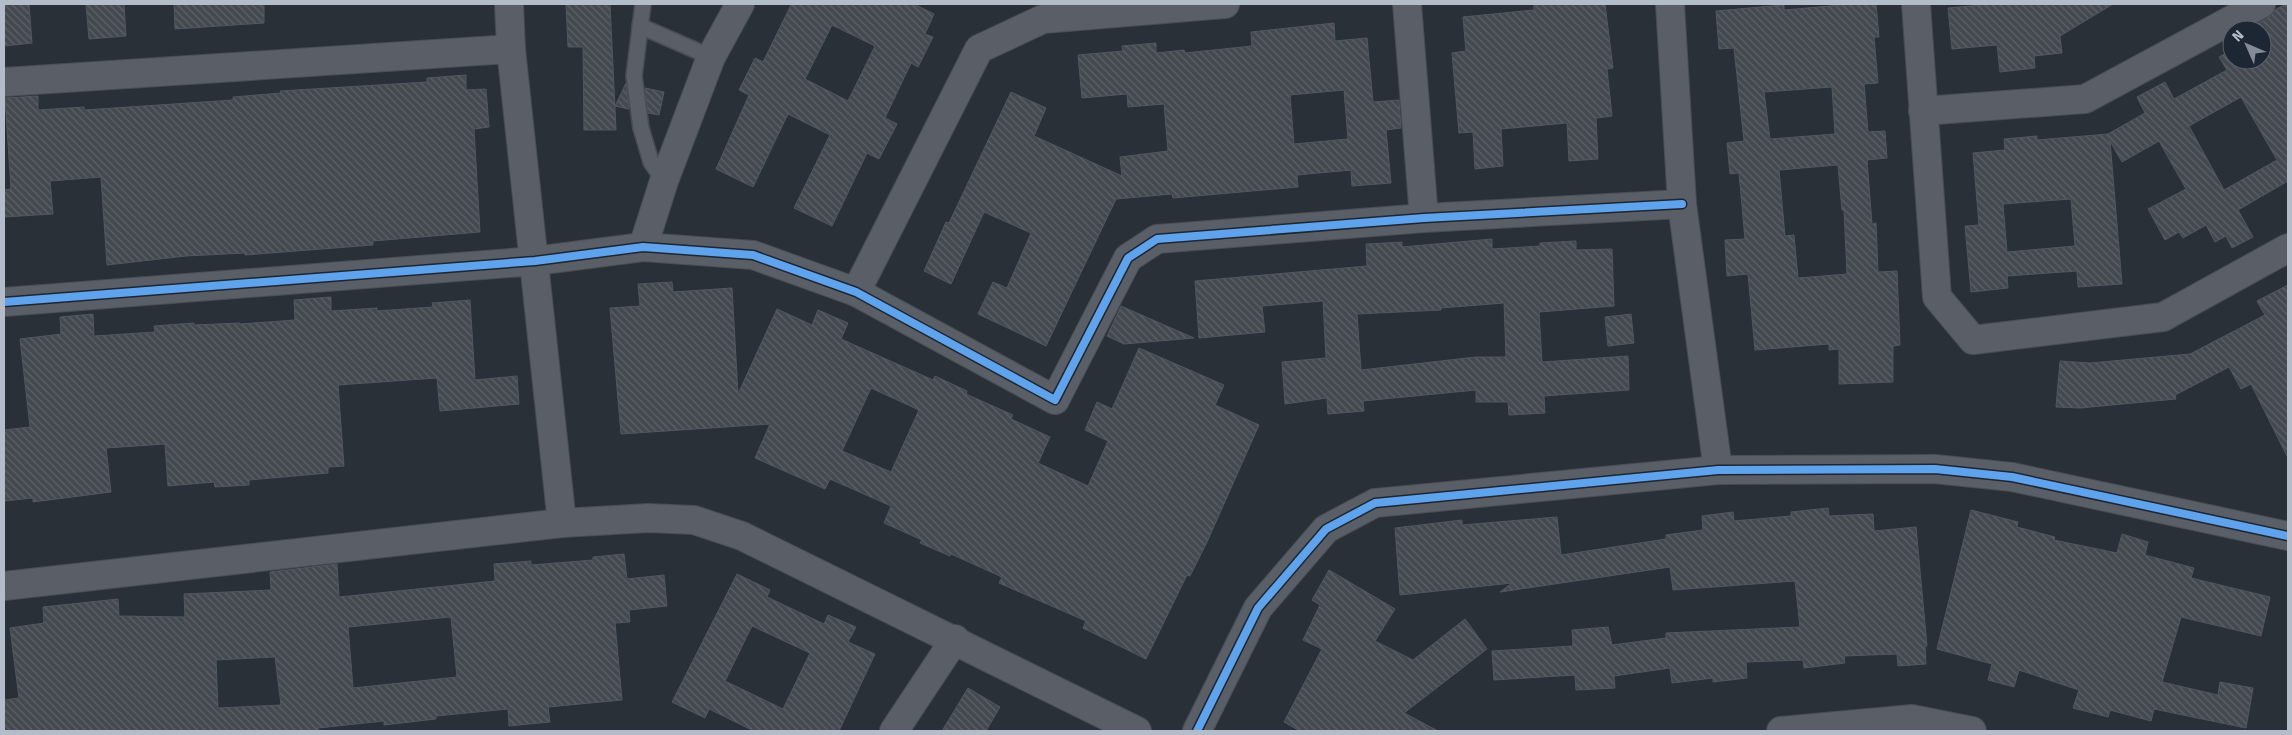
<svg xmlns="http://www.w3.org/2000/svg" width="2292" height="735" font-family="'Fira Sans',sans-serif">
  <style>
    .building { fill: url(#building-back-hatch); stroke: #52575f; fill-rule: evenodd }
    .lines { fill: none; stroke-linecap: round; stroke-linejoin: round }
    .service-casing { stroke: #484c53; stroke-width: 18 }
    .minor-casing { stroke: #484c53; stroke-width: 30 }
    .service { stroke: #5a5e66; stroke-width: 15 }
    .minor { stroke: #5a5e66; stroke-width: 28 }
    .cycleway-casing { stroke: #1d2633; stroke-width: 11 }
    .cycleway { stroke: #60a3ed; stroke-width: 8 }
  </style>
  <defs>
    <pattern id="building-back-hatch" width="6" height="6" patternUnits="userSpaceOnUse" patternTransform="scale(1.25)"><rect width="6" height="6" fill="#444950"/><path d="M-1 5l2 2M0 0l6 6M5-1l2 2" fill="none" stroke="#5d6168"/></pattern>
  </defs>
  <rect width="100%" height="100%" fill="#2a3038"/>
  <!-- building -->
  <g class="building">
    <path d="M4 4H29L32 43 4 46Z"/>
    <path d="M86 4H124L126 36 89 39Z"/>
    <path d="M174 4H264V23L175 29Z"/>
    <path d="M566 4H610L616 130H584L583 47H568Z"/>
    <path d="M789 4H914L934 14 925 34 933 37 918 67 911 63 885 118 897 124 879 159 867 153 832 226 794 208 830 135 788 114 753 187 716 169 749 95 739 90 755 58 763 62 791 5ZM832 25 875 46 848 101 805 79Z"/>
    <path d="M1549 4H1605L1613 68 1607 69 1612 116 1596 118 1598 159 1569 161 1567 123 1501 129 1503 166 1475 169 1473 132 1459 133 1452 53 1466 51 1463 17 1534 10V5Z"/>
    <path d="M1852 4H1876L1879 37H1874L1878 83 1864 84 1868 132 1885 131 1887 158 1867 160 1872 224 1876 223 1878 272 1897 271 1900 345 1893 346V382L1839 384V349L1829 350V344L1755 350 1748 274 1727 276 1725 240 1745 239 1739 173 1730 174 1727 143 1744 141 1734 48 1719 49 1716 11 1784 5V10ZM1832 87 1835 134 1770 139 1764 92ZM1838 165 1842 210H1844L1847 274 1798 278 1794 235 1785 236 1779 170Z"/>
    <path d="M1993 4H2113L2060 36 2062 53 2034 56 2035 68 2000 72 1997 45 1952 49 1948 8Z"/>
    <path d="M2286 4H2288V181L2238 210 2253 237 2232 248 2226 236 2215 242 2206 225 2183 238 2179 232 2165 240 2148 209 2186 189 2159 141 2122 162 2110 141 2122 284 2078 287 2077 271 2007 276 2008 288 1971 292 1965 226 1979 225 1973 153 2005 150 2004 139 2037 136V140L2108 134 2145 113 2137 97 2165 82 2174 99 2227 70 2219 57 2232 50V60H2262V30L2249 28 2268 18 2275 10ZM2241 97 2277 160 2224 190 2189 126ZM2071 199 2075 246 2007 252 2003 204Z"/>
    <path d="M1334 23 1335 41 1367 38 1373 102 1399 100 1401 128 1386 130 1391 183 1352 186 1351 170 1297 175 1298 187 1173 198 1172 194 1116 199 1046 346 978 314 993 282 1007 288 1031 233 984 212 951 284 924 271 946 222 949 223 1011 92 1046 108 1034 136 1122 176 1120 157 1168 151 1164 104 1128 107 1127 94 1082 98 1078 55 1123 51 1122 46 1156 43V53L1184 50 1185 53 1252 46 1251 32ZM1344 90 1348 139 1294 144 1290 95Z"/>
    <path d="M466 75V90L486 89 489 127 474 129 480 232 373 241V245L245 255V253L186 256 107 265 101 177 50 181 53 214 4 217V190L11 189 5 98 38 96V110L84 107V110L233 100V97L281 93 280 91 427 82V78Z"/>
    <path d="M626 83 629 109 615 106Z"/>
    <path d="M645 88 664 92 659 115 648 113Z"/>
    <path d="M1492 239V249L1540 246V243L1576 241V250L1612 249 1614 306 1539 312 1542 362 1628 356 1629 390 1544 396 1545 413 1509 415 1508 402H1476V390L1363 401 1364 411 1328 414 1327 398 1285 404 1282 362 1326 358 1323 301 1262 306 1265 332 1199 338 1195 281 1367 266 1366 244 1402 242V247ZM1504 303 1506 357H1476L1361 370 1357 314 1441 310V308Z"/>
    <path d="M672 282 673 292 732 288 738 394 777 309 812 325 818 310 848 323 841 339 933 380 935 376 967 391 966 394 1013 415 1011 419 1050 437 1038 463 1088 486 1108 441 1085 430 1097 402 1112 409 1139 348 1224 385 1215 405 1259 425 1207 542 1190 576 1187 575 1146 659 1083 628 1086 621 999 583 1002 577 951 554 950 556 920 543 922 540 884 523 891 506 830 479 825 489 755 458 770 424 621 434 610 308 640 306 638 284ZM871 388 919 410 891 472 842 451Z"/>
    <path d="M2288 285V458L2251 384 2241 389 2229 367 2175 395 2176 399 2080 408 2056 407 2060 361 2090 363 2190 354 2265 315 2257 301Z"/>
    <path d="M331 297V311L377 308V311L433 307 432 303 470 300 475 380 517 376 519 404 440 411 437 378 338 385 344 466 328 467V473L249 480V485L215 487 214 482 168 486 165 444 106 448 111 492 33 502V498L4 501V430L30 427 20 339 61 334 60 317 93 314 94 336 155 332 154 326 194 323V325L240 323V324L295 320 294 300Z"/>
    <path d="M1121 306 1194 338 1124 344 1107 336Z"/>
    <path d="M1631 314 1634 343 1608 346 1605 317Z"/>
    <path d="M1828 508 1829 516 1873 514 1874 531 1916 527 1927 646H1925L1926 664 1898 666 1897 654 1844 656 1845 663 1804 668 1803 660 1746 662 1747 678 1713 682V678L1672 683 1670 668 1614 676 1615 688 1576 690 1575 675 1494 680 1492 651 1573 646 1572 630 1608 627 1612 645 1666 638V633L1800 627 1795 581 1673 590 1670 567 1500 592 1512 583 1400 595 1395 528 1462 520V525L1557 517 1561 555 1666 539V535L1703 530 1702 516 1733 512 1734 521 1791 516V512Z"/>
    <path d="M1971 510 2018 522 2017 527 2055 537 2054 540 2117 553 2122 534 2148 542 2145 555 2194 568 2191 578 2270 597 2261 636 2181 617 2162 682 2218 695 2220 682 2253 688 2246 728 2154 709 2151 721 2110 710 2108 717 2073 708 2079 690 2019 670 2014 687 1988 680 1992 664 1937 649Z"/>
    <path d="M624 554 627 579 664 575 667 606 629 610 630 622 615 623 622 700 548 707 550 722 509 726 508 709 436 716V719L384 725V721L318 728V731H4V700L19 698 10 628 44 623 43 607 118 599 119 616 185 617 184 594 271 590 270 572 337 564 339 597 495 581 494 564 531 561V565L593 560V557ZM451 617 457 677 353 688 348 627ZM275 657 281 705 218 708 216 660Z"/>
    <path d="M1329 570 1395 609 1375 641 1413 660 1465 619 1487 649 1404 713 1438 731H1300L1284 722 1322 649 1303 640 1320 605 1312 600Z"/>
    <path d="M737 574 770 590 767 597 824 624 828 615 856 627 848 642 875 654 839 731H754L709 709 705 718 672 702ZM752 626 810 653 783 709 725 681Z"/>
    <path d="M968 688 1000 707 986 731H942Z"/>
  </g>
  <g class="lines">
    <!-- service casing -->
    <g class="service-casing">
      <g id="service">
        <path d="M643 4 634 76 641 128 651 162 664 181"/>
        <path d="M640 26 711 57"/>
      </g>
    </g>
    <!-- minor casing -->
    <g class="minor-casing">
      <g id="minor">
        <path d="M509 4 511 49 562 523"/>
        <path d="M1407 4 1424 218"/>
        <path d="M1670 4 1682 204 1718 470"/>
        <path d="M1916 4 1937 297 1973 340 2163 317 2288 248"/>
        <path d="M4 82 511 49"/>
        <path d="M1923 111 2085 99 2261 4"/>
        <path d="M643 247 664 181 711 57 740 4"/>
        <path d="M856 292 979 49 1043 19 1225 4"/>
        <path d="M4 302 535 261 643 247 753 255 856 292 1055 400 1128 258 1157 239 1424 218 1682 204"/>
        <path d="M4 586 562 523 648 518 694 520 742 536 1137 731"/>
        <path d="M894 731 955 639"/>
        <path d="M1197 731 1258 608 1326 529 1375 503 1718 470 1935 469 2012 477 2288 536"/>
        <path d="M1781 731 1912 719 1972 731"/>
      </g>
    </g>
    <!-- service -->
    <use href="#service" class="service"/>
    <!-- minor -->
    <use href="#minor" class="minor"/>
    <!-- cycleway casing -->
    <g class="cycleway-casing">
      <g id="cycleway">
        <path d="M4 302 535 261 643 247 753 255 856 292 1055 400 1128 258 1157 239 1424 218 1682 204"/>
        <path d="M1197 731 1258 608 1326 529 1375 503 1718 470 1935 469 2012 477 2288 536"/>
      </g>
    </g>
    <!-- cycleway -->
    <use href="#cycleway" class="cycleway"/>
  </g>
  <!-- border -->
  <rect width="2292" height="735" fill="none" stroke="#b4bcc9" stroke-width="10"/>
  <!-- north arrow -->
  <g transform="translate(2247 45) rotate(315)"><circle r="24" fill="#1d2633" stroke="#59626f"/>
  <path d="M0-4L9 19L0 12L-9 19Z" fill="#848b96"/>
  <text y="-8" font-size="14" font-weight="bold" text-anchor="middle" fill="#b4bcc9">N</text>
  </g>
</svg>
